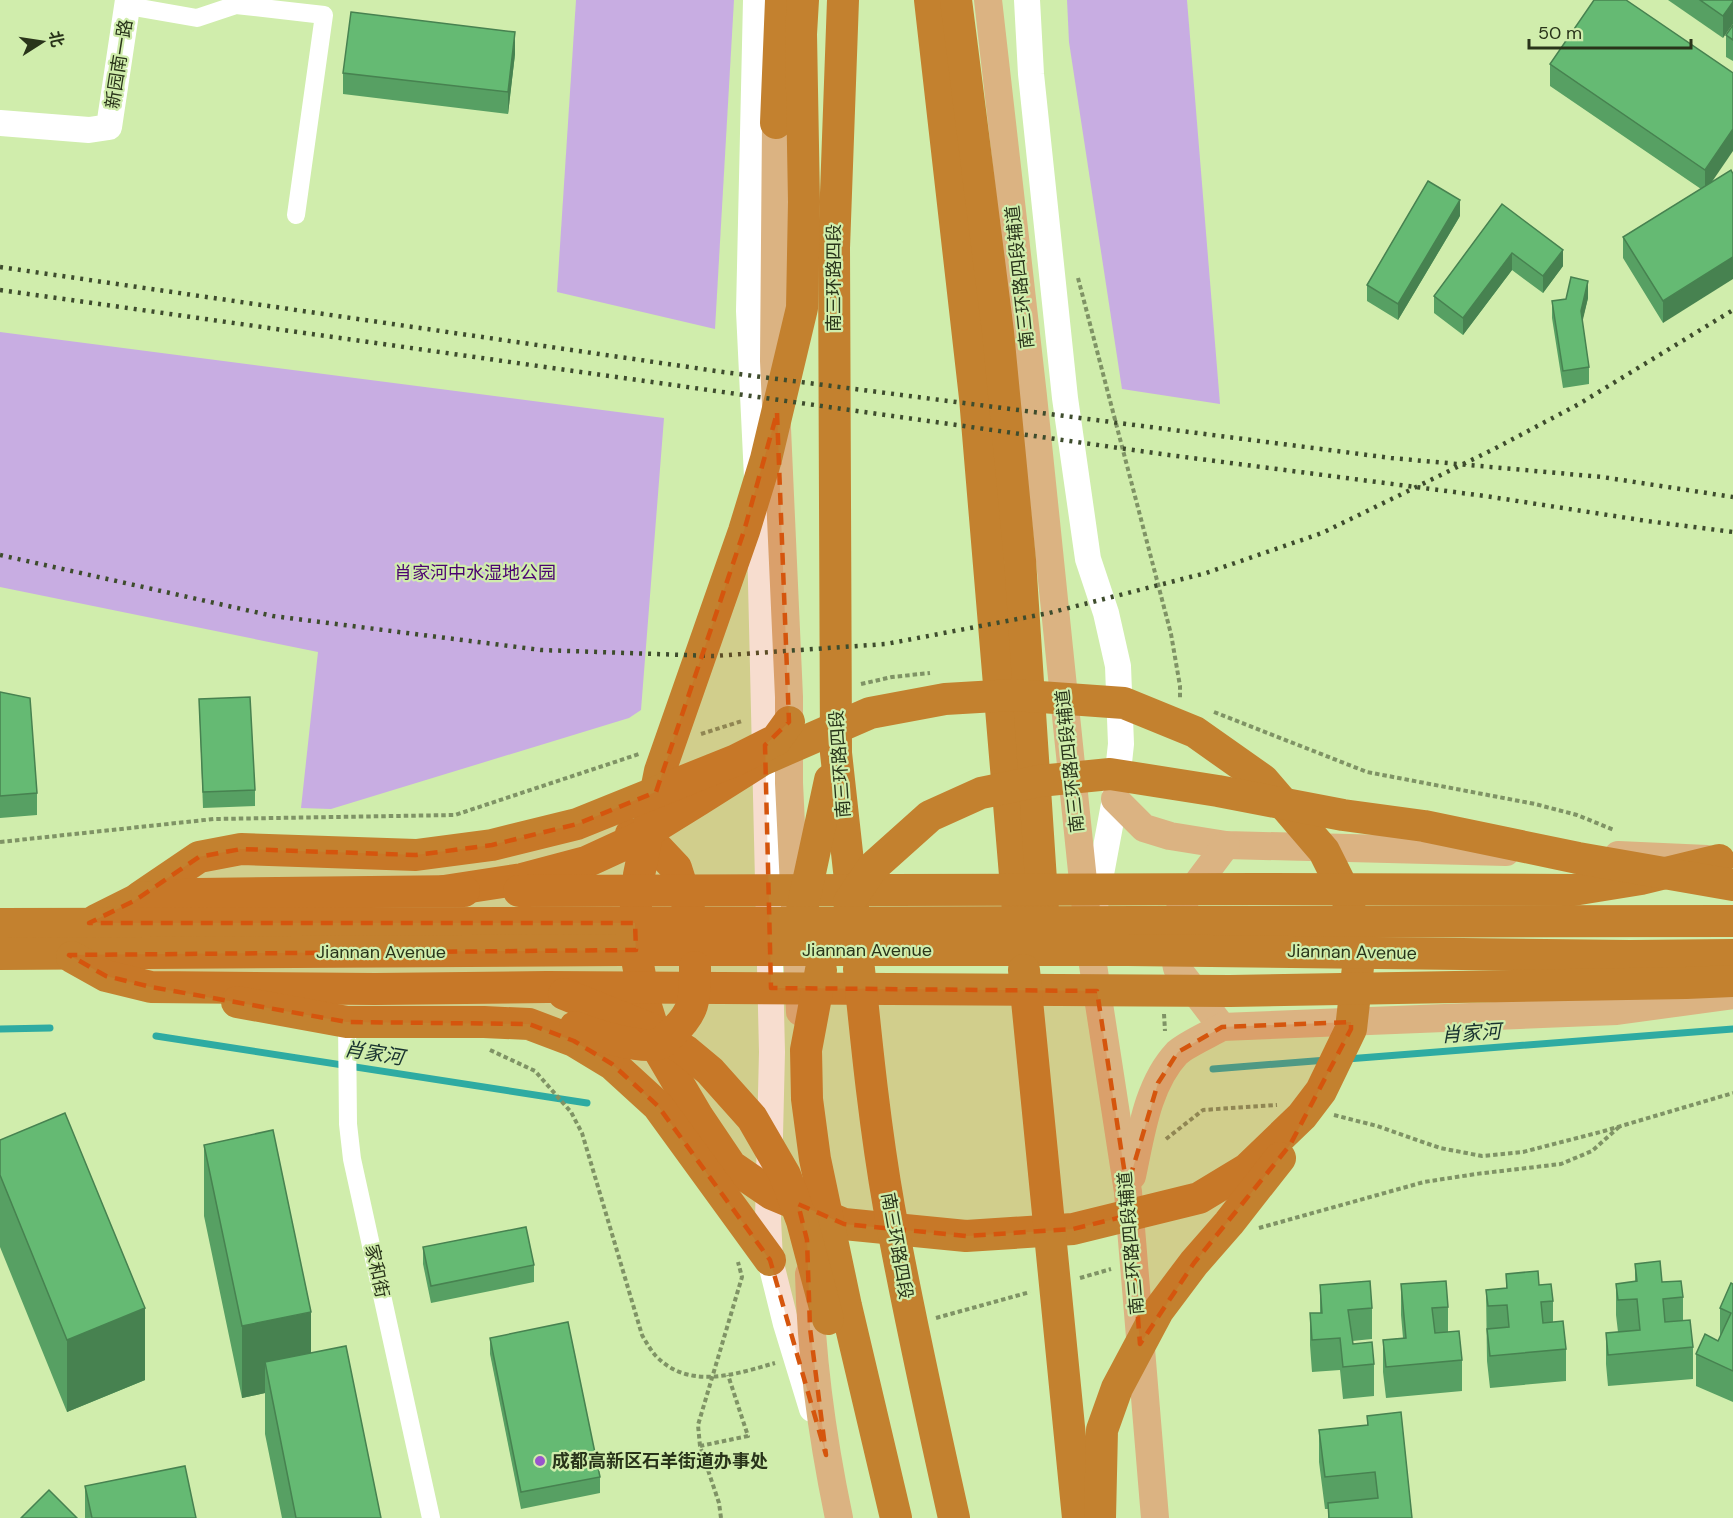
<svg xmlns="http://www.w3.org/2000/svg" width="1733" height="1518" font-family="'DM Sans','Noto Sans SC',sans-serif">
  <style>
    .green { fill: #c8ade2 }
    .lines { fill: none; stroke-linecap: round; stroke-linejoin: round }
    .stream { stroke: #2eaba2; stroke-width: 7 }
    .path { stroke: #7f9365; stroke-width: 4; stroke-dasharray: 4.5 3; stroke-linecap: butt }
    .street { stroke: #fff; stroke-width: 18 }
    .secondary { stroke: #fff; stroke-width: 26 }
    .primary { stroke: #dbb382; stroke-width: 28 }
    .highway { stroke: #c3812f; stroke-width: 32 }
    .rail { stroke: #3e4c2d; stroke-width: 4.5; stroke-dasharray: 3 6; stroke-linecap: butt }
    .wall { fill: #57a063 }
    .shaded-wall { fill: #478250 }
    .building { fill: #65ba73; stroke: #478250; stroke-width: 1.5 }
    .marked { fill: #d5550d; fill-opacity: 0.2; stroke: #d5550d; stroke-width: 4.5; stroke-dasharray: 12 8; stroke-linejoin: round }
    .poi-dot { fill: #9956cc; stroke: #d0edac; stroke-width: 2 }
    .labels { text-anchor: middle; stroke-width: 4.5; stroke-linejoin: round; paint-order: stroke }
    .street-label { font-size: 18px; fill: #29341a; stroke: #d0edac }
    .park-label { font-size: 18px; fill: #4b0371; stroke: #d0edac }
    .poi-label { font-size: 18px; font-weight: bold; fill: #29341a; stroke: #d0edac; text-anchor: start }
    .water-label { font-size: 20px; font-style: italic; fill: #18322f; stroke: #d0edac }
  </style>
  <rect width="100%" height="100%" fill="#d0edac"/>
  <!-- green -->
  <g class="green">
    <path d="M576 0H734L715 329 557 292Z"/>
    <path d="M1067 0H1187L1220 404 1122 389 1069 42Z"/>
    <path d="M0 332 664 418 641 710 629 718 331 809 301 808 318 652 0 587Z"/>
  </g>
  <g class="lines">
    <!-- stream -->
    <g class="stream">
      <path d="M0 1029 50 1028"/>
      <path d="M156 1036 587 1103"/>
      <path d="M1347 1059 1733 1029"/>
      <path d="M1213 1069 1327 1060"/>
    </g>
    <!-- path -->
    <g class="path">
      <path d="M1078 278 1171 634 1180 686V699"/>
      <path d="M861 684 892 677 930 673"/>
      <path d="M1214 712 1367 772 1535 804 1577 815 1614 830"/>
      <path d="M701 734 742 721"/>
      <path d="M0 842 214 819 455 815 639 754"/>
      <path d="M1164 1014 1165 1031"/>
      <path d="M490 1050 535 1071 571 1112 582 1133 642 1335C646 1342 650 1349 655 1355 688 1391 736 1374 775 1363"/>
      <path d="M1334 1115 1377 1126 1440 1148 1482 1156 1523 1152 1604 1131 1733 1093"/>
      <path d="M1166 1139 1203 1110 1277 1105"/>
      <path d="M1259 1228 1424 1182 1476 1174 1561 1164 1592 1151 1620 1126"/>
      <path d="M1080 1278 1111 1269"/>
      <path d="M936 1318 1030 1292"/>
      <path d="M700 1446 698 1425 742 1277 738 1262"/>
      <path d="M721 1518 719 1503 700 1446 748 1436 728 1375"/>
    </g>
    <!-- street -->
    <g class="street">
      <path d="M128 6 197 18 236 5 324 15 296 215"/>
      <path d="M347 1022 348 1124 352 1159 431 1518"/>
    </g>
    <!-- secondary -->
    <g class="secondary">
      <path d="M756 0 749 311 760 540 772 1052 768 1219 770 1260 786 1324 812 1409"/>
      <path d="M1027 0 1031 74 1065 398 1088 559 1106 613 1118 666 1121 744 1115 799 1095 906"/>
      <path d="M0 123 89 130 109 127 128 0"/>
    </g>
    <!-- primary -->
    <g class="primary">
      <path d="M988 0 1033 396 1089 939 1128 1192 1155 1518"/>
      <path d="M776 123 774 361 789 697V783L800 1012"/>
      <path d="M1115 799 1144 828 1170 836 1226 845 1506 852"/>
      <path d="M1618 855 1707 859"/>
      <path d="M1222 1027 1177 968 1172 943 1181 905 1226 845"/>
      <path d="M1132 1176C1141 1135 1147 1085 1177 1053 1187 1044 1210 1034 1222 1027L1617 1011 1733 995"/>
      <path d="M809 1274C811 1356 822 1437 839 1518"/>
    </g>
    <!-- highway -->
    <g class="highway">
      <path d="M843 0 834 248 836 753 853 907"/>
      <path d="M930 0 975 398 1018 911"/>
      <path d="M956 0 998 332 1020 560 1043 911"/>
      <path d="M776 123 781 0"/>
      <path d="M631 834 659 850 676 868 689 909"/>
      <path d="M444 891 522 879 586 862 636 839 699 800 762 760 870 713 945 699 1013 695 1124 703 1195 732 1263 780 1324 851 1347 897 1357 941 1358 967 1351 1029 1321 1091 1302 1116 1247 1169 1199 1198 1073 1229 966 1236 844 1224 772 1194 731 1166 698 1117 661 1054 645 1003 633 937 639 875 660 771 744 531 766 459 802 308 804 202 801 34 803 0"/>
      <path d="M519 891 1256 889 1573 890 1641 879 1719 860"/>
      <path d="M140 897 199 857 241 849 416 855 492 845 577 824 736 760 776 740 789 722"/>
      <path d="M849 902 873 867 930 816 981 793 1039 781 1110 774 1218 791 1343 815 1424 826 1578 858 1733 885"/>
      <path d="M802 910 830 780"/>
      <path d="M96 920 140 898 198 894 464 891"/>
      <path d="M0 924 1733 921"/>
      <path d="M0 954 621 950H1128L1630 956 1733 955"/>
      <path d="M72 957 106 976 151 987 375 989 547 987 1230 991 1686 983 1733 981"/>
      <path d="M859 969C867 1048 875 1128 889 1207 908 1311 931 1415 954 1518"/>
      <path d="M821 970 806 1050 807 1099 815 1159 846 1306 896 1518"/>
      <path d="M1024 970 1078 1518"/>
      <path d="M564 994 651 1029 686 1051 710 1071 752 1118 785 1175 802 1221 828 1319"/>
      <path d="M237 1002 347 1022H484L529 1024 574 1041 612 1064 658 1106 770 1260"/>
      <path d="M575 1027C592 1034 644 1051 661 1043 664 1042 668 1036 671 1034 696 1011 695 999 695 967"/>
      <path d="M1100 1518 1102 1430 1117 1388 1158 1311 1194 1263 1229 1223 1280 1158"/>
    </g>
    <!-- rail -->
    <g class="rail">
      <path d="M0 267 723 372 1391 458 1602 477 1733 497"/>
      <path d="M0 290 1169 455 1485 496 1647 521 1733 532"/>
      <path d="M0 555 273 616 541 650 714 656 886 644 1049 613 1206 573 1322 533 1494 449 1579 404 1733 310"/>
    </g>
  </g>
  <!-- wall -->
  <g class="wall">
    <path d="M1626 0 1712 182 1663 323 1623 258V237L1701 189 1550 86V64Z"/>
    <path d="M1668 0H1733L1723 38Z"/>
    <path d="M1733 25V61L1726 57V35Z"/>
    <path d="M515 54 508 114 343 94V73Z"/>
    <path d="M1502 204 1563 266 1543 293 1512 270 1463 335 1434 313V296Z"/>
    <path d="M1460 216 1398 320 1367 301V285Z"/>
    <path d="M1588 298 1582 321 1589 367V384L1563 388 1552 318V301Z"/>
    <path d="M0 692 37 793V815L0 818Z"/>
    <path d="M199 699 255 790V806L203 808Z"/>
    <path d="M0 1140 145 1380 67 1412 0 1247Z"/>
    <path d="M204 1145 311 1353 381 1518H282L265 1434V1393L242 1398 204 1216Z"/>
    <path d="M423 1247 534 1265V1282L431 1303 423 1264Z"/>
    <path d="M1635 1264 1683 1297V1321L1693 1347V1379L1608 1386 1606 1364V1333L1618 1332 1616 1315V1284L1635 1282Z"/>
    <path d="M1506 1274 1539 1285 1553 1301V1322L1566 1349V1381L1490 1388 1487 1361 1486 1290 1506 1289Z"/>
    <path d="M1401 1284 1448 1307V1332L1462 1360V1391L1386 1398 1383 1372V1340L1403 1338 1401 1315Z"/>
    <path d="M1733 1284V1402L1696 1386V1354L1718 1341 1720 1337V1308Z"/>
    <path d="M1320 1285 1372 1308V1339L1352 1341 1353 1344 1374 1364V1396L1343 1399 1340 1370 1312 1372 1310 1345V1313H1320Z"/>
    <path d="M490 1338 600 1477V1493L521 1509 490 1354Z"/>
    <path d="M1367 1416 1412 1518H1328V1509H1325L1319 1462V1430L1367 1425Z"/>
    <path d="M85 1486 196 1518H85Z"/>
  </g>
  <!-- shaded-wall -->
  <g class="shaded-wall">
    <path d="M1733 2V24L1723 38V16Z"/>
    <path d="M515 32V54L508 114V92Z"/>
    <path d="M1733 129V151L1705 192V170Z"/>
    <path d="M1460 200V216L1398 320V304Z"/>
    <path d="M1563 250V266L1543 293V276Z"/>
    <path d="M1512 253V270L1463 335V318Z"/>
    <path d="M1733 257V279L1663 323V301Z"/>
    <path d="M1588 281V298L1581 328V311Z"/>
    <path d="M145 1308V1380L67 1412V1340Z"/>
    <path d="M311 1312V1384L265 1362V1393L242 1398V1326Z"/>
  </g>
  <!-- building -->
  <g class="building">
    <path d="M1594 0H1626L1733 73V129L1705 170 1550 64Z"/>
    <path d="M1700 0H1733V2L1723 16Z"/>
    <path d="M351 12 515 32 508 92 343 73Z"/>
    <path d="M1733 25V40L1726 35Z"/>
    <path d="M1731 170 1733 174V257L1663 301 1623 237Z"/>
    <path d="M1428 181 1460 200 1398 304 1367 285Z"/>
    <path d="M1502 204 1563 250 1543 276 1512 253 1463 318 1434 296Z"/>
    <path d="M1571 277 1588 281 1581 311 1589 367 1563 371 1552 301 1566 299Z"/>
    <path d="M0 692 30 698 37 793 0 796Z"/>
    <path d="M250 697 255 790 203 792 199 699Z"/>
    <path d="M65 1113 145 1308 67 1340 0 1175V1140Z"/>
    <path d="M273 1130 311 1312 242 1326 204 1145Z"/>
    <path d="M526 1227 534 1265 431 1286 423 1247Z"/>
    <path d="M1660 1261 1662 1282 1681 1281 1683 1297 1663 1299 1665 1322 1690 1320 1693 1347 1608 1355 1606 1333 1640 1330 1637 1299 1618 1300 1616 1284 1637 1281 1635 1264Z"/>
    <path d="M1538 1271 1539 1285 1551 1284 1553 1301 1541 1302 1543 1323 1563 1321 1566 1349 1490 1356 1487 1329 1509 1327 1507 1305 1488 1306 1486 1290 1507 1288 1506 1274Z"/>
    <path d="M1370 1281 1372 1308 1348 1310 1353 1344 1372 1342 1374 1364 1343 1367 1340 1338 1312 1340 1310 1313H1322L1320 1285Z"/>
    <path d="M1446 1281 1448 1307 1432 1308 1435 1333 1459 1331 1462 1360 1386 1367 1383 1340 1406 1338 1401 1284Z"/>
    <path d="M1731 1283 1733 1284V1371L1696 1354 1705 1334 1718 1341 1731 1313 1720 1308Z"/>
    <path d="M568 1322 600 1477 521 1492 490 1338Z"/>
    <path d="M346 1346 381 1518H296L265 1362Z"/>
    <path d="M1401 1412 1412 1518H1329L1328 1503 1378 1498 1375 1472 1325 1477 1319 1430 1368 1425 1367 1416Z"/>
    <path d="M185 1466 196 1518H92L85 1486Z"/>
    <path d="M49 1490 77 1518H21Z"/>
  </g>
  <!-- marked area -->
  <path class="marked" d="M777 413 789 722 765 745 771 988 1097 991 1127 1188 1158 1083 1178 1052 1222 1027 1351 1022V1029L1290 1145 1194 1263 1140 1344 1130 1215 1073 1229 966 1236 844 1224 798 1204 807 1240 810 1328 826 1455 770 1260 658 1106 612 1064 574 1041 529 1024 347 1022 151 987 106 976 69 955 636 950 635 923H89L134 901 199 857 241 849 416 855 492 845 577 824 656 792 744 531Z"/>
  <!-- markers -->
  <circle class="poi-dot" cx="540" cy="1461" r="6"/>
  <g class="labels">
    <!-- street labels -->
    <g class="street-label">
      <text transform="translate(119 64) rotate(-81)" y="6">新园南一路</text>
      <text transform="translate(1020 277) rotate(-96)" y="6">南三环路四段辅道</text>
      <text transform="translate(834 278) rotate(-90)" y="6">南三环路四段</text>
      <text transform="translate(1070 761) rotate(-96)" y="6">南三环路四段辅道</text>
      <text transform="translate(840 764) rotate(-94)" y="6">南三环路四段</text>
      <text x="867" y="956">Jiannan Avenue</text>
      <text x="381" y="958">Jiannan Avenue</text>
      <text transform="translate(1352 952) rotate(1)" y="6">Jiannan Avenue</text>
      <text transform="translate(1131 1243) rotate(-95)" y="6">南三环路四段辅道</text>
      <text transform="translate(897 1246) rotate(80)" y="6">南三环路四段</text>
      <text transform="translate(377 1271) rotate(78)" y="6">家和街</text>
    </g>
    <!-- park labels -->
    <g class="park-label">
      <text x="475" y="579">肖家河中水湿地公园</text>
    </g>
    <!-- poi labels -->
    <g class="poi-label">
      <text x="552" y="1467">成都高新区石羊街道办事处</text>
    </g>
    <!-- water labels -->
    <g class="water-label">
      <text transform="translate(1471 1033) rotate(-4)" y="7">肖家河</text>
      <text transform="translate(374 1053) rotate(9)" y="7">肖家河</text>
    </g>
  </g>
  <!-- north arrow -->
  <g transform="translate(42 42) rotate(78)" stroke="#d0edac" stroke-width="4.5" paint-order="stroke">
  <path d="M0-4.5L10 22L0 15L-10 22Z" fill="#29341a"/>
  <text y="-9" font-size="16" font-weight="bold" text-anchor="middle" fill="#29341a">北</text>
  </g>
  <!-- scale -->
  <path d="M1529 39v9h162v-9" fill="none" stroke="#29341a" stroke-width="3"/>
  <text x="1538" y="39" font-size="18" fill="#29341a" stroke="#d0edac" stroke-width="4.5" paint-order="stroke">50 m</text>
</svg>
